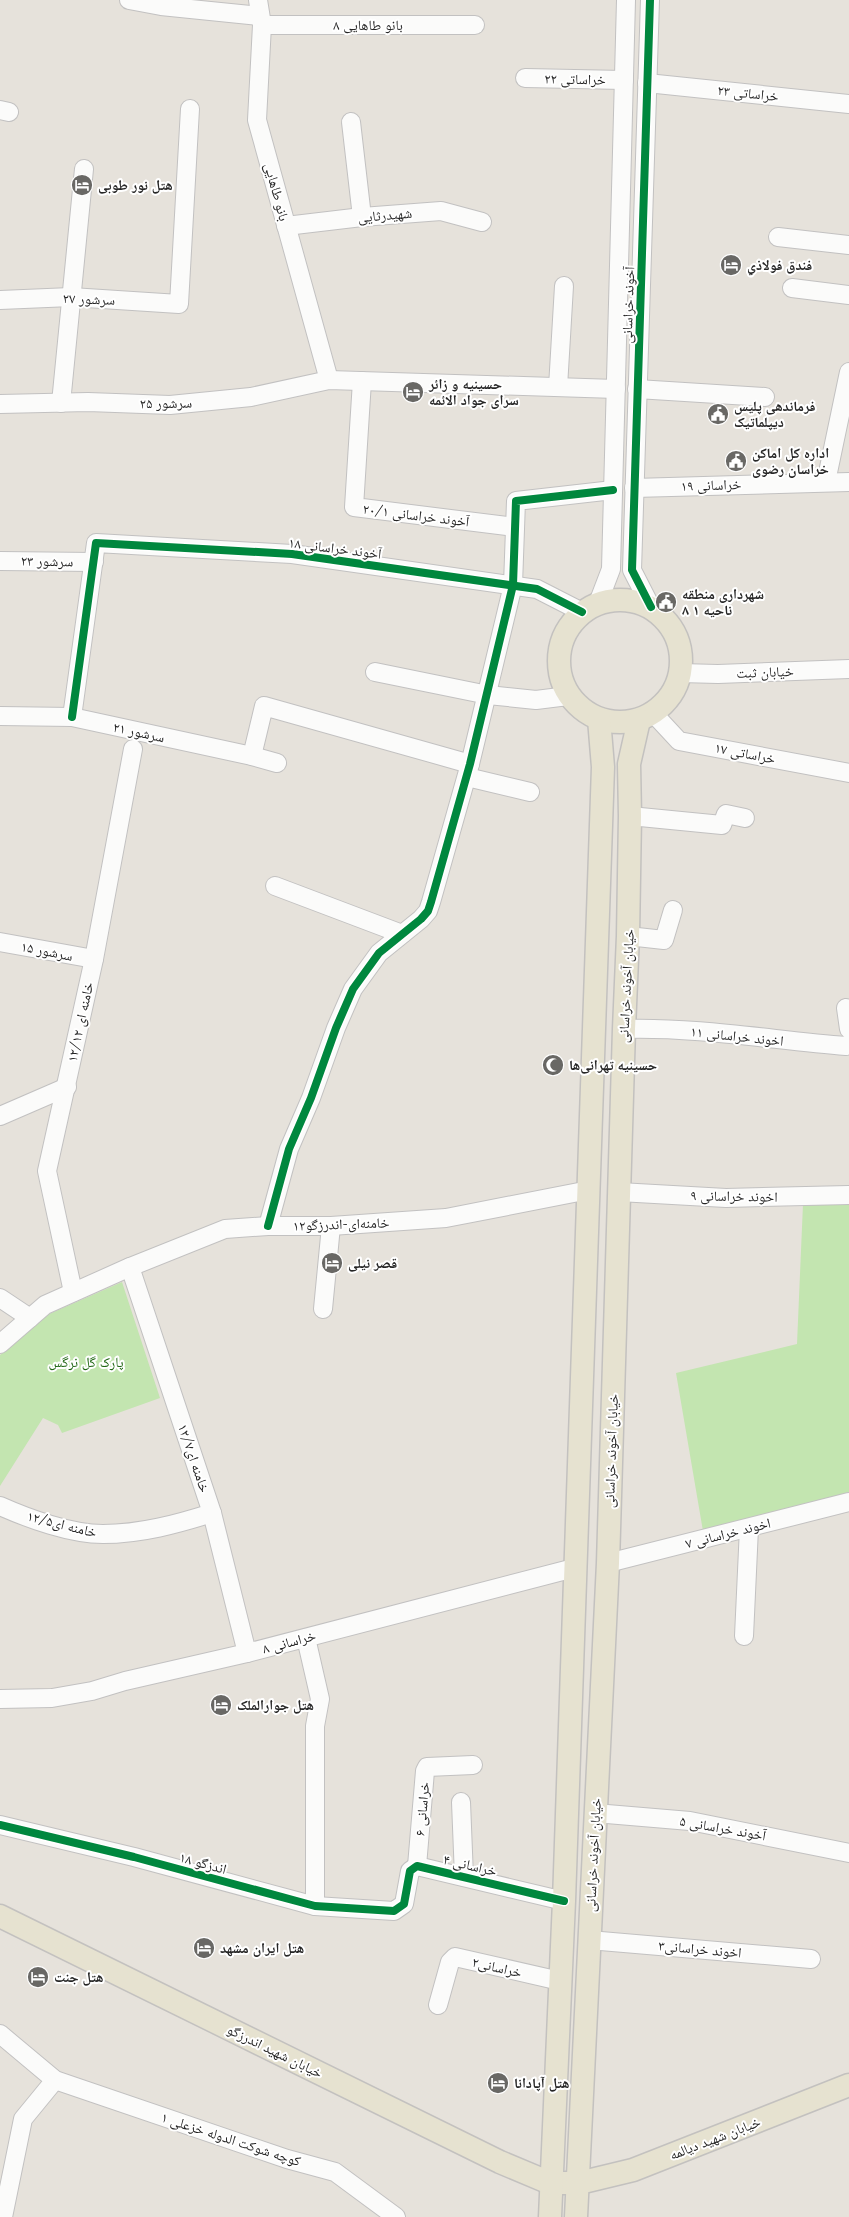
<svg xmlns="http://www.w3.org/2000/svg" width="849" height="2217" font-family="Quicksand,'Noto Naskh Arabic',sans-serif">
  <style>
    .green { fill: #c3e5b0 }
    .lines { fill: none; stroke-linecap: round; stroke-linejoin: round }
    .minor-casing { stroke: #c2c1c1; stroke-width: 20 }
    .major-casing { stroke: #c3c1bf; stroke-width: 25 }
    .minor { stroke: #fbfbfa; stroke-width: 18 }
    .major { stroke: #e6e2d0; stroke-width: 22 }
    .cycleway-casing { stroke: #fff; stroke-width: 11 }
    .cycleway { stroke: #00873e; stroke-width: 8 }
    .labels { text-anchor: middle; stroke-width: 4; stroke-linejoin: round; paint-order: stroke }
    .street-label { font-size: 14px; fill: #262626; stroke: #fff }
    .poi-label { font-size: 14px; font-weight: bold; fill: #262626; stroke: #fff; text-anchor: start }
    .park-label { font-size: 14px; fill: #1f6613; stroke: #fff }
  </style>
  <rect width="100%" height="100%" fill="#e6e2db"/>
  <!-- green -->
  <g class="green">
    <path d="M849 1203V1492L704 1537 676 1373 797 1344 803 1204Z"/>
    <path d="M122 1282 160 1398 62 1433 58 1425 43 1418 0 1486V1355L49 1314Z"/>
  </g>
  <g class="lines">
    <!-- minor casing -->
    <g class="minor-casing">
      <g id="minor">
        <path d="M129 0 161 6 260 16"/>
        <path d="M258 0 262 25 257 120 329 380"/>
        <path d="M650 0 632 570 651 607"/>
        <path d="M262 25H475"/>
        <path d="M525 78 624 80"/>
        <path d="M647 83 849 104"/>
        <path d="M0 110 9 112"/>
        <path d="M351 122 362 217"/>
        <path d="M286 226 362 217 441 211 482 222"/>
        <path d="M778 237 849 245"/>
        <path d="M792 288 849 295"/>
        <path d="M0 300 71 297 179 304 190 109"/>
        <path d="M362 381 354 507 515 527"/>
        <path d="M558 387 564 286"/>
        <path d="M637 389 765 397"/>
        <path d="M61 403 84 169"/>
        <path d="M0 404 88 402 170 405 251 397 329 380 616 389"/>
        <path d="M826 482 849 372"/>
        <path d="M634 488 849 482"/>
        <path d="M0 561 94 562"/>
        <path d="M598 603 611 569 626 0"/>
        <path d="M375 672 488 695 536 700 568 696"/>
        <path d="M680 673 718 674 849 669"/>
        <path d="M653 713 679 741 849 773"/>
        <path d="M0 716 72 717 252 756 277 763"/>
        <path d="M72 717 96 543 292 554 537 589 582 612"/>
        <path d="M252 756 264 706 470 764"/>
        <path d="M467 777 530 792"/>
        <path d="M630 816 722 825 726 814 745 818"/>
        <path d="M275 886 402 934"/>
        <path d="M628 936 664 940 673 910"/>
        <path d="M0 942 94 959"/>
        <path d="M846 1008 849 1029"/>
        <path d="M624 1029C698 1027 772 1040 846 1046L849 1044"/>
        <path d="M0 1116 67 1087"/>
        <path d="M619 1192 726 1198 849 1195"/>
        <path d="M268 1226 289 1149 311 1098 336 1028 353 989 379 953 421 919 428 911 431 902 470 764 513 585 516 501 613 490"/>
        <path d="M130 1267 212 1513 247 1653"/>
        <path d="M73 1292 47 1171 94 959 133 749"/>
        <path d="M0 1298 30 1318"/>
        <path d="M323 1309 331 1226"/>
        <path d="M0 1344 45 1305 130 1267 225 1229 268 1226H331L446 1218 589 1190"/>
        <path d="M0 1506C29 1519 71 1534 103 1534 141 1534 177 1524 212 1513"/>
        <path d="M608 1563 849 1502"/>
        <path d="M744 1636 749 1528"/>
        <path d="M306 1638 320 1699 315 1726V1906"/>
        <path d="M0 1699 52 1698 92 1691 125 1681 247 1653 574 1568"/>
        <path d="M461 1802 464 1877"/>
        <path d="M595 1813 690 1821 849 1853"/>
        <path d="M0 1825 134 1857 315 1906 394 1911 404 1904 410 1871 417 1866 564 1901"/>
        <path d="M417 1866 425 1771 427 1767 473 1765"/>
        <path d="M589 1940 811 1959"/>
        <path d="M438 2005 450 1962 455 1957 560 1981"/>
        <path d="M0 2034 55 2080 287 2159 335 2172 396 2217"/>
        <path d="M3 2217 23 2119 55 2080"/>
      </g>
    </g>
    <!-- major casing -->
    <g class="major-casing">
      <g id="major">
        <circle cx="620" cy="661" r="61"/>
        <path d="M0 1916 500 2162 550 2183H579L633 2170 849 2085"/>
        <path d="M550 2217 564 1901 603 767 599 719"/>
        <path d="M576 2217 608 1563 624 1029 628 936 630 816 629 764 639 720"/>
      </g>
    </g>
    <!-- minor -->
    <use href="#minor" class="minor"/>
    <!-- major -->
    <use href="#major" class="major"/>
    <!-- cycleway casing -->
    <g class="cycleway-casing">
      <g id="cycleway">
        <path d="M650 0 632 570 651 607"/>
        <path d="M72 717 96 543 292 554 537 589 582 612"/>
        <path d="M268 1226 289 1149 311 1098 336 1028 353 989 379 953 421 919 428 911 431 902 470 764 513 585 516 501 613 490"/>
        <path d="M0 1825 134 1857 315 1906 394 1911 404 1904 410 1871 417 1866 564 1901"/>
      </g>
    </g>
    <!-- cycleway -->
    <use href="#cycleway" class="cycleway"/>
  </g>
  <!-- icons -->
  <defs>
    <g id="hotel-disc" transform="scale(1.125)"><circle r="9.5" fill="#696865" stroke="#fff"/><path d="M-6-4.5h1.5V1H6V5H4.5V3h-9V5H-6ZM-4 0a1.8 1.8 0 1 1 3.6 0ZM.5 0V-2.5h3Q6-2.5 6 0Z" fill="#fff"/></g>
    <g id="civic-disc" transform="scale(1.125)"><circle r="9.5" fill="#696865" stroke="#fff"/><path d="M-.6-6.5H3V-4.5H.6V-3L4-1V1h2V6H-6V1h2V-1L-.6-3ZM-1.2 2.5V6h2.4V2.5Z" fill="#fff"/></g>
    <g id="mosque-disc" transform="scale(1.125)"><circle r="9.5" fill="#696865" stroke="#fff"/><path d="M3.5-4.9A6 6 0 1 0 3.5 4.9A5 5 0 1 1 3.5-4.9Z" fill="#fff"/></g>
  </defs>
  <g fill-rule="evenodd">
    <use href="#hotel-disc" x="82" y="185"/>
    <use href="#hotel-disc" x="731" y="265"/>
    <use href="#hotel-disc" x="413" y="392"/>
    <use href="#civic-disc" x="718" y="414"/>
    <use href="#civic-disc" x="736" y="461"/>
    <use href="#civic-disc" x="666" y="602"/>
    <use href="#mosque-disc" x="553" y="1065"/>
    <use href="#hotel-disc" x="332" y="1263"/>
    <use href="#hotel-disc" x="221" y="1705"/>
    <use href="#hotel-disc" x="204" y="1948"/>
    <use href="#hotel-disc" x="38" y="1977"/>
    <use href="#hotel-disc" x="498" y="2083"/>
  </g>
  <g class="labels">
    <!-- street labels -->
    <g class="street-label">
      <text x="368" y="30">بانو طاهایی ۸</text>
      <text transform="translate(575 79) rotate(1)" y="5">خراساتی ۲۲</text>
      <text transform="translate(748 93) rotate(6)" y="5">خراساتی ۲۳</text>
      <text transform="translate(277 192) rotate(75)" y="5">بانو طاهایی</text>
      <text transform="translate(385 215) rotate(-5)" y="5">شهیدرثایی</text>
      <text transform="translate(89 299) rotate(2)" y="5">سرشور ۲۷</text>
      <text transform="translate(628 305) rotate(-88)" y="5">آخوند خراسانی</text>
      <text transform="translate(166 403) rotate(-1)" y="5">سرشور ۲۵</text>
      <text transform="translate(711 485) rotate(-2)" y="5">خراسانی ۱۹</text>
      <text transform="translate(416 515) rotate(7)" y="5">آخوند خراسانی ۲۰/۱</text>
      <text transform="translate(335 548) rotate(7)" y="5">آخوند خراسانی ۱۸</text>
      <text transform="translate(47 561) rotate(1)" y="5">سرشور ۲۳</text>
      <text transform="translate(765 672) rotate(-2)" y="5">خیابان ثبت</text>
      <text transform="translate(139 732) rotate(12)" y="5">سرشور ۲۱</text>
      <text transform="translate(745 753) rotate(11)" y="5">خراساتی ۱۷</text>
      <text transform="translate(47 951) rotate(11)" y="5">سرشور ۱۵</text>
      <text transform="translate(626 986) rotate(-87)" y="5">خیابان آخوند خراسانی</text>
      <text transform="translate(80 1022) rotate(-78)" y="5">خامنه ای ۱۲/۱۲</text>
      <text transform="translate(737 1036) rotate(6)" y="5">اخوند خراسانی ۱۱</text>
      <text transform="translate(734 1196) rotate(1)" y="5">اخوند خراسانی ۹</text>
      <text transform="translate(341 1224) rotate(-2)" y="5">خامنه‌ای-اندرزگو۱۲</text>
      <text transform="translate(611 1451) rotate(-88)" y="5">خیابان آخوند خراسانی</text>
      <text transform="translate(194 1458) rotate(71)" y="5">خامنه ای۱۲/۷</text>
      <text transform="translate(62 1524) rotate(14)" y="5">خامنه ای۱۲/۵</text>
      <text transform="translate(728 1533) rotate(-14)" y="5">اخوند خراسانی ۷</text>
      <text transform="translate(289 1642) rotate(-15)" y="5">خراسانی ۸</text>
      <text transform="translate(422 1809) rotate(-85)" y="5">خراسانی ۶</text>
      <text transform="translate(723 1828) rotate(10)" y="5">آخوند خراسانی ۵</text>
      <text transform="translate(593 1855) rotate(-87)" y="5">خیابان آخوند خراسانی</text>
      <text transform="translate(203 1863) rotate(15)" y="5">اندزگو ۱۸</text>
      <text transform="translate(470 1865) rotate(13)" y="5">خراسانی ۴</text>
      <text transform="translate(700 1949) rotate(5)" y="5">اخوند خراسانی۳</text>
      <text transform="translate(497 1967) rotate(13)" y="5">خراسانی۲</text>
      <text transform="translate(275 2051) rotate(26)" y="5">خیابان شهید اندرزگو</text>
      <text transform="translate(715 2138) rotate(-21)" y="5">خیابان شهید دیالمه</text>
      <text transform="translate(231 2139) rotate(18)" y="5">کوچه شوکت الدوله خزعلی ۱</text>
    </g>
    <!-- poi labels -->
    <g class="poi-label">
      <text x="98" y="190">هتل نور طوبی</text>
      <text x="747" y="270">فندق فولاذي</text>
      <text x="429" y="389">حسینیه و زائر<tspan x="429" dy="16">سرای جواد الائمه</tspan></text>
      <text x="734" y="411">فرماندهی پلیس<tspan x="734" dy="16">دیپلماتیک</tspan></text>
      <text x="752" y="458">اداره کل اماکن<tspan x="752" dy="16">خراسان رضوی</tspan></text>
      <text x="682" y="599">شهرداری منطقه<tspan x="682" dy="16">۸ ناحیه ۱</tspan></text>
      <text x="569" y="1070">حسینیه تهرانی‌ها</text>
      <text x="348" y="1268">قصر نیلی</text>
      <text x="237" y="1710">هتل جوارالملک</text>
      <text x="220" y="1953">هتل ایران مشهد</text>
      <text x="54" y="1982">هتل جنت</text>
      <text x="514" y="2088">هتل آپادانا</text>
    </g>
    <!-- park labels -->
    <g class="park-label">
      <text x="86" y="1367">پارک گل نرگس</text>
    </g>
  </g>
</svg>
